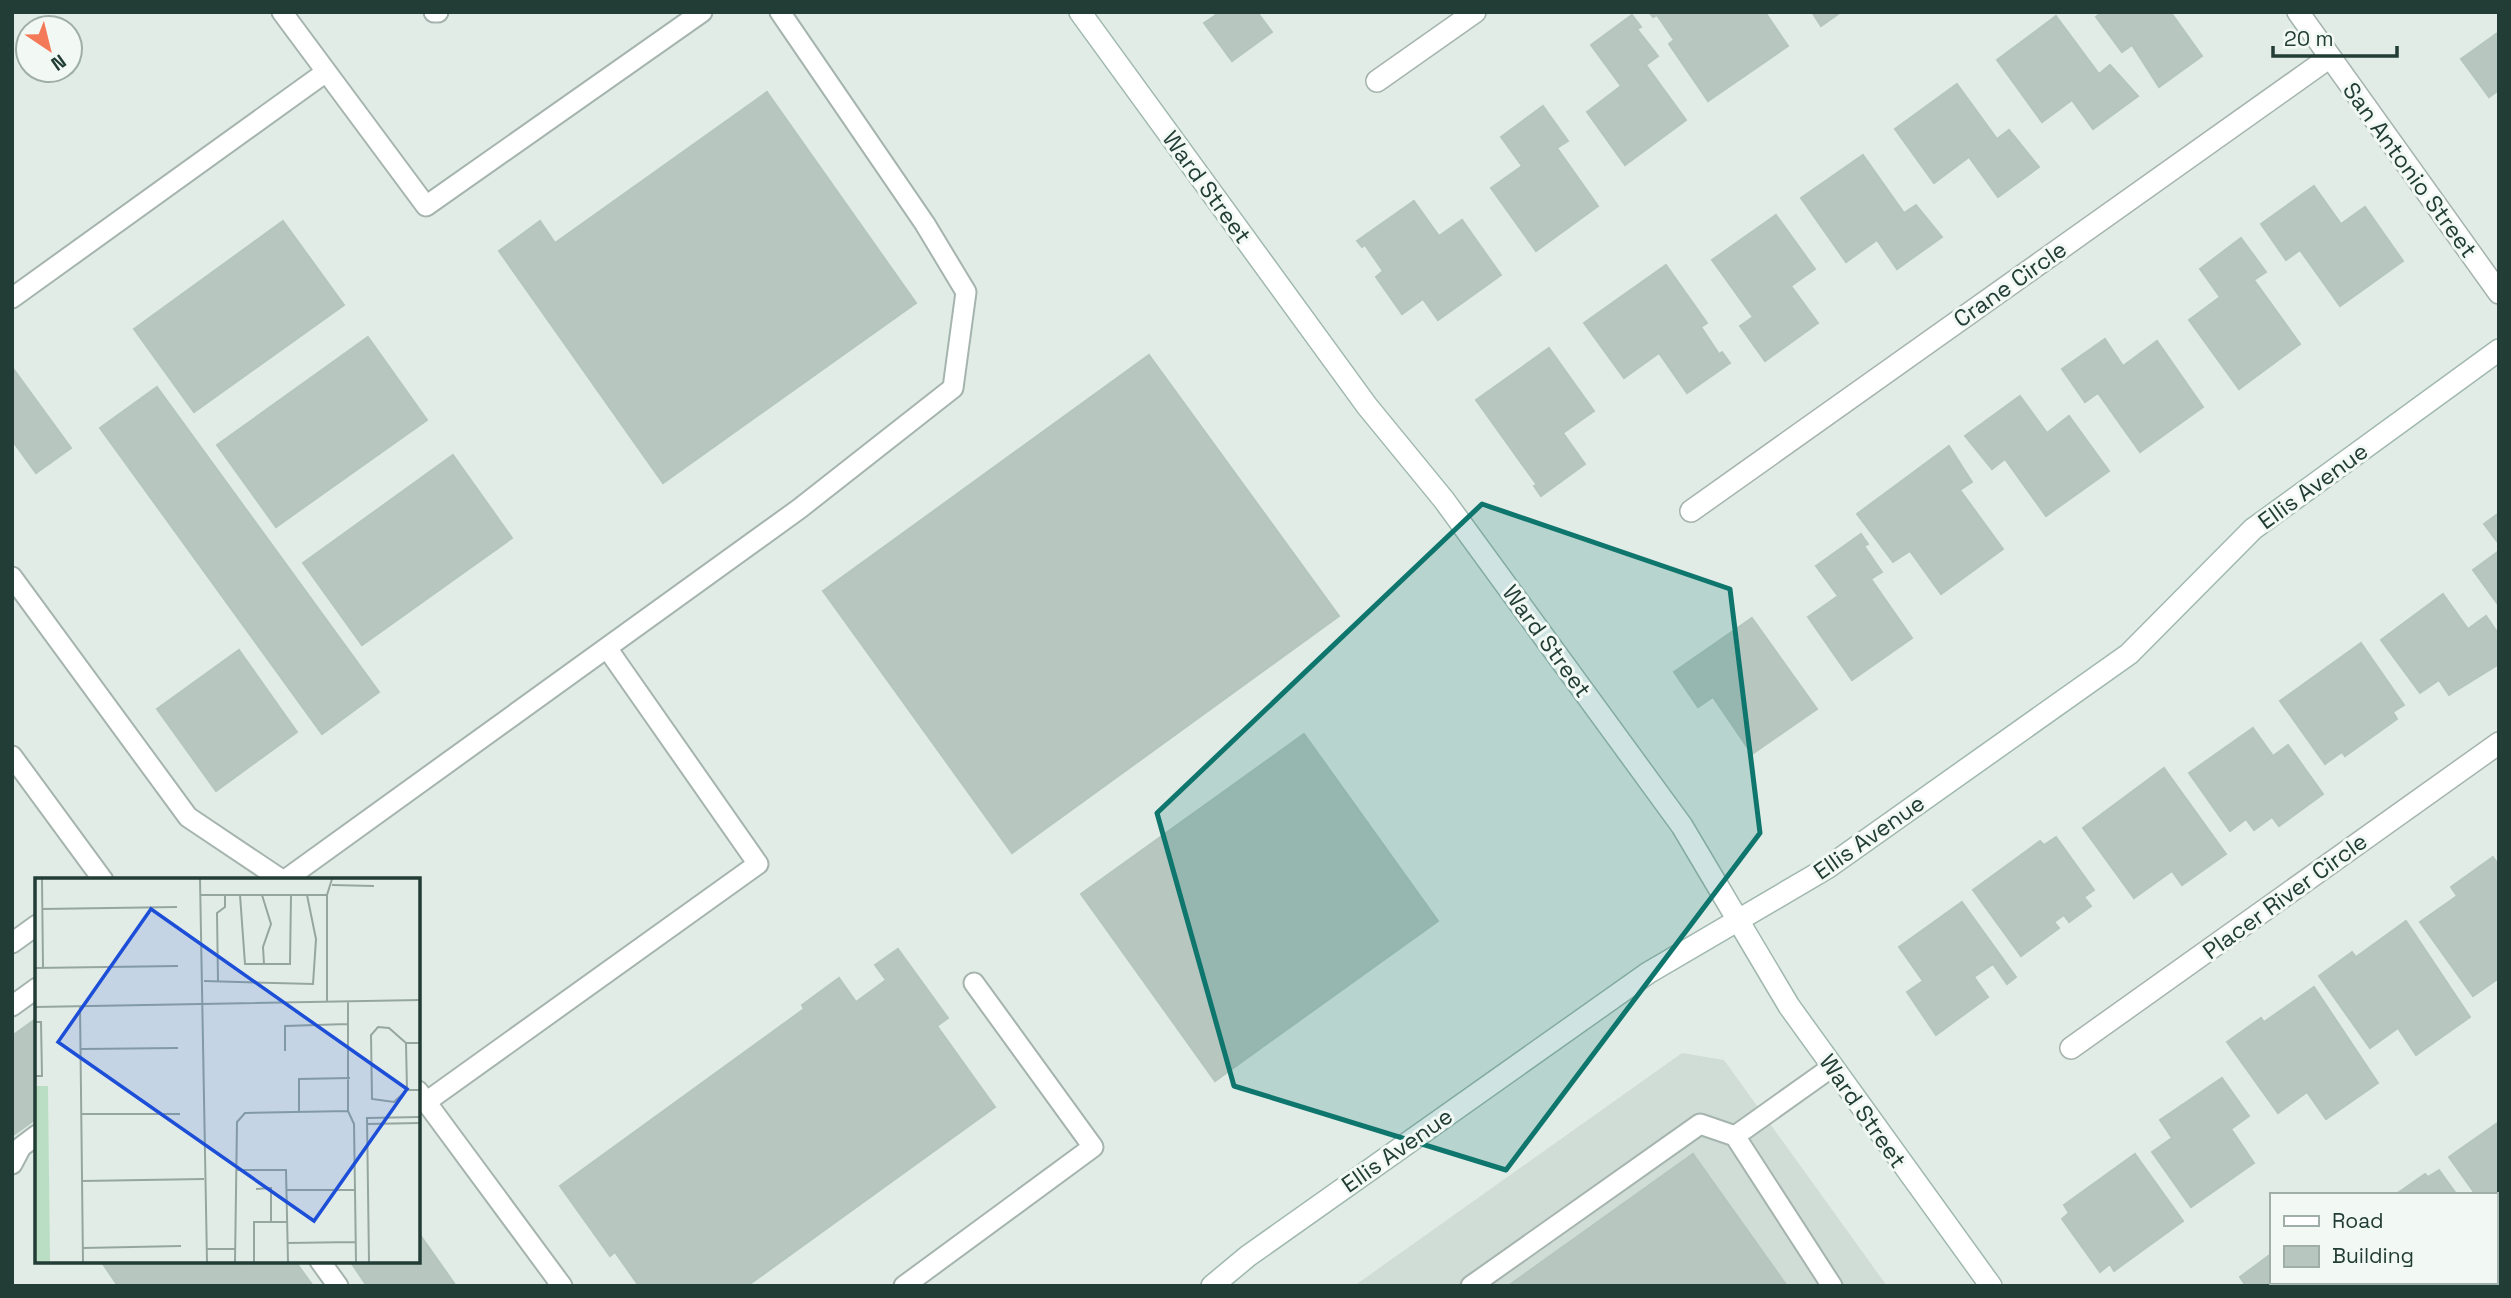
<svg xmlns="http://www.w3.org/2000/svg" width="2511" height="1298" font-family="'Space Grotesk',sans-serif">
  <style>
    .built { fill: #d0dcd6 }
    .building { fill: #b7c7c0; stroke: #b4c6be; stroke-width: 2 }
    .lines { fill: none; stroke-linecap: round; stroke-linejoin: round }
    .lane-casing { stroke: #a5b4ae; stroke-width: 23 }
    .street-casing { stroke: #a5b4ae; stroke-width: 24 }
    .secondary-casing { stroke: #a0b8af; stroke-width: 24 }
    .lane { stroke: #fff; stroke-width: 19 }
    .street { stroke: #fff; stroke-width: 21 }
    .secondary { stroke: #fff; stroke-width: 21 }
    .marked { fill: #0f766e; fill-opacity: 0.2; stroke: #0f766e; stroke-width: 5; stroke-linejoin: round }
    .labels { text-anchor: middle; stroke-width: 6; stroke-linejoin: round; paint-order: stroke }
    .street-label { font-size: 23px; fill: #223d35; stroke: #f2f9f5 }
    .inset-road { fill: none; stroke: #95a6a0; stroke-width: 2 }
    .view { fill: #1d4ed8; fill-opacity: 0.15; stroke: #1d4ed8; stroke-width: 3.5 }
    .inset-edge { fill: none; stroke: #223d35; stroke-width: 3.5 }
  </style>
  <rect width="100%" height="100%" fill="#e2ece7"/>
  <!-- built -->
  <path class="built" d="M1682 1053 1724 1060 1887 1286H1354Z"/>
  <!-- building -->
  <g class="building">
    <path d="M1214 12H1257L1272 32 1232 61 1204 23 1216 15Z"/>
    <path d="M1649 12H1765L1788 46 1708 101 1669 44 1674 40 1657 15 1653 17Z"/>
    <path d="M1812 12H1841L1821 26Z"/>
    <path d="M2102 12H2174L2172 14 2202 56 2159 87 2132 45 2122 52 2096 17Z"/>
    <path d="M1632 15 1641 27 1637 29 1658 56 1646 65 1686 120 1625 165 1587 112 1621 86 1591 45Z"/>
    <path d="M2056 16 2099 74 2110 65 2138 96 2093 129 2072 100 2042 122 1997 60Z"/>
    <path d="M2499 32V90L2489 97 2461 59Z"/>
    <path d="M1957 84 1997 139 2009 130 2039 167 1998 197 1969 157 1934 183 1895 129Z"/>
    <path d="M767 92 916 303 663 483 499 251 540 221 555 243Z"/>
    <path d="M1543 106 1568 141 1557 148 1598 206 1536 251 1491 188 1522 166 1501 137Z"/>
    <path d="M1863 155 1904 213 1916 205 1942 237 1897 269 1877 240 1846 262 1801 198Z"/>
    <path d="M2314 186 2341 224 2365 207 2403 261 2340 306 2300 250 2286 260 2261 224Z"/>
    <path d="M1414 201 1439 236 1462 220 1501 275 1438 320 1423 299 1402 314 1376 277 1383 271 1365 245 1362 247 1357 241Z"/>
    <path d="M1776 215 1815 269 1791 286 1818 323 1765 361 1740 326 1753 317 1712 260Z"/>
    <path d="M283 221 344 305 194 412 134 329Z"/>
    <path d="M2241 238 2266 272 2254 280 2300 344 2239 389 2189 320 2220 297 2200 269Z"/>
    <path d="M1666 265 1707 323 1701 327 1719 354 1722 352 1730 363 1687 393 1659 353 1624 378 1584 323Z"/>
    <path d="M368 337 427 420 276 527 217 445Z"/>
    <path d="M2105 339 2123 366 2157 341 2203 407 2140 452 2098 393 2085 402 2062 369Z"/>
    <path d="M1549 348 1594 411 1563 433 1585 464 1541 496 1534 486 1537 485 1476 400Z"/>
    <path d="M1149 355 1339 616 1012 853 823 591Z"/>
    <path d="M12 367 71 448 36 473 12 440Z"/>
    <path d="M157 387 379 692 322 734 100 428Z"/>
    <path d="M2020 396 2047 433 2069 416 2109 471 2046 516 2005 459 1992 469 1965 436Z"/>
    <path d="M1949 446 1972 482 1960 490 2003 549 1941 594 1910 551 1893 562 1857 514Z"/>
    <path d="M453 455 512 538 362 645 303 563Z"/>
    <path d="M2499 513V544L2484 524Z"/>
    <path d="M1861 534 1868 544 1864 546 1882 572 1871 579 1912 638 1852 680 1808 617 1838 596 1816 566Z"/>
    <path d="M2499 551V606L2473 570Z"/>
    <path d="M2443 594 2468 629 2486 616 2499 635V664L2449 695 2439 680 2420 693 2381 640Z"/>
    <path d="M1752 618 1817 709 1752 754 1713 697 1698 707 1674 672Z"/>
    <path d="M2361 643 2404 705 2393 712 2397 719 2345 756 2342 752 2325 764 2280 701Z"/>
    <path d="M239 650 297 732 216 791 157 709Z"/>
    <path d="M2253 728 2273 756 2288 745 2323 794 2279 826 2272 817 2254 830 2246 819 2230 831 2189 773Z"/>
    <path d="M1304 734 1438 921 1215 1081 1081 894Z"/>
    <path d="M2164 768 2226 854 2182 885 2172 871 2134 898 2083 828Z"/>
    <path d="M2056 837 2094 890 2084 897 2091 906 2069 922 2064 915 2054 922 2059 928 2021 956 1973 890 2040 841 2044 845Z"/>
    <path d="M2493 857 2499 866V978L2473 996 2420 922 2457 896 2451 887Z"/>
    <path d="M1962 902 2016 977 2007 984 1993 964 1974 977 1988 997 1936 1035 1907 992 1923 981 1899 947Z"/>
    <path d="M2406 921 2470 1017 2416 1055 2398 1028 2370 1048 2319 976 2352 952 2356 957Z"/>
    <path d="M898 949 948 1018 937 1026 995 1107 747 1286H639L615 1252 610 1256 560 1186 804 1009 802 1005 839 978 856 1002 886 980 875 965Z"/>
    <path d="M2314 987 2378 1083 2326 1119 2307 1092 2278 1113 2227 1042 2261 1018 2264 1022Z"/>
    <path d="M37 1018V1118L12 1136V1036Z"/>
    <path d="M2222 1078 2249 1116 2231 1129 2254 1163 2191 1207 2152 1152 2172 1138 2160 1120Z"/>
    <path d="M2499 1122V1220L2495 1222V1195H2476L2449 1157Z"/>
    <path d="M1693 1154 1787 1286H1508Z"/>
    <path d="M2135 1154 2183 1221 2114 1271 2110 1264 2100 1272 2062 1219 2069 1213 2064 1205Z"/>
    <path d="M2439 1170 2457 1195H2395L2425 1174 2428 1177Z"/>
    <path d="M418 1232 456 1286H367L350 1261H418Z"/>
    <path d="M2271 1254V1282H2362L2365 1286H2246L2240 1277Z"/>
    <path d="M101 1261H238L241 1266 248 1261H295L313 1286H118Z"/>
  </g>
  <g class="lines">
    <!-- lane casing -->
    <g class="lane-casing">
      <g id="lane">
        <path d="M282 12 426 206 702 12"/>
        <path d="M434 12H438"/>
        <path d="M12 298 326 72"/>
        <path d="M12 577 188 817 282 880"/>
        <path d="M12 756 103 880"/>
        <path d="M285 880 799 509 953 388 966 292 925 224 780 12"/>
        <path d="M12 943 37 925"/>
        <path d="M12 1006 37 988"/>
        <path d="M418 1091 562 1286"/>
        <path d="M426 1102 758 864 607 648"/>
        <path d="M1735 1136 1832 1067"/>
        <path d="M12 1164 21 1147 37 1135"/>
        <path d="M320 1261 338 1286"/>
        <path d="M904 1286 1093 1147 974 983"/>
        <path d="M1471 1286 1700 1124 1735 1136 1832 1286"/>
      </g>
    </g>
    <!-- street casing -->
    <g class="street-casing">
      <g id="street">
        <path d="M2298 12 2499 293"/>
        <path d="M1377 81 1475 12"/>
        <path d="M1691 511 2330 57"/>
        <path d="M2071 1048 2499 743"/>
      </g>
    </g>
    <!-- secondary casing -->
    <g class="secondary-casing">
      <g id="secondary">
        <path d="M1080 12 1367 406 1444 500 1682 826 1789 1006 1991 1286"/>
        <path d="M1212 1286 1248 1256 1648 973 1827 868 2129 654 2253 529 2499 350"/>
      </g>
    </g>
    <!-- lane -->
    <use href="#lane" class="lane"/>
    <!-- street -->
    <use href="#street" class="street"/>
    <!-- secondary -->
    <use href="#secondary" class="secondary"/>
  </g>
  <!-- marked area -->
  <path class="marked" d="M1482 504 1730 589 1760 833 1506 1170 1234 1086 1157 813Z"/>
  <g class="labels">
    <!-- street labels -->
    <g class="street-label">
      <text transform="translate(2410 170) rotate(54)" y="8">San Antonio Street</text>
      <text transform="translate(1207 187) rotate(54)" y="8">Ward Street</text>
      <text transform="translate(2010 284) rotate(-35)" y="8">Crane Circle</text>
      <text transform="translate(2313 486) rotate(-36)" y="8">Ellis Avenue</text>
      <text transform="translate(1547 641) rotate(54)" y="8">Ward Street</text>
      <text transform="translate(1869 837) rotate(-35)" y="8">Ellis Avenue</text>
      <text transform="translate(2285 896) rotate(-36)" y="8">Placer River Circle</text>
      <text transform="translate(1863 1111) rotate(55)" y="8">Ward Street</text>
      <text transform="translate(1397 1150) rotate(-35)" y="8">Ellis Avenue</text>
    </g>
  </g>
  <!-- overview -->
  <g transform="translate(35 878)">
    <rect width="385" height="385" fill="#e2ece7"/>
    <path d="M0 208H13L15 384H0Z" fill="#badec3"/>
    <path class="inset-road" d="M7 1 8 89M165 1 172 384M297 7 339 8M166 17H292M205 17 210 86H255L256 17M227 17 236 46 228 69 229 86M7 31 142 29M0 90 143 88M169 103 278 106 281 61 272 17M183 103 182 35 190 29V17M292 123V17L297 1M313 124V233L319 246 320 312M0 129 385 122M45 129 48 384M0 144H6L7 198H0M371 165 372 212M385 165H371L354 150 343 149 336 157 337 221 359 224 372 212H385M46 171 143 170M250 173V148L313 146M264 234V201L315 200M46 236H145M332 246 385 245M201 292H251L253 384M47 303 169 301M221 311 236 310V344M251 312H320L321 384M252 365 321 364M48 370 146 368M172 371H200M200 384 202 244 210 235 313 233M219 384V344H252M334 384 332 240 385 239"/>
    <path class="view" d="M116 31 372 211 279 343 23 164Z"/>
    <rect width="385" height="385" class="inset-edge"/>
  </g>
  <!-- border -->
  <rect width="2511" height="1298" fill="none" stroke="#223d35" stroke-width="28"/>
  <!-- legend -->
  <rect x="2270" y="1193" width="228" height="91" fill="#f2f9f5" stroke="#9faea8" stroke-width="2"/>
  <rect x="2284" y="1216" width="35" height="10" fill="#ffffff" stroke="#9faea8" stroke-width="2"/>
  <text x="2332" y="1228" font-size="21" fill="#223d35">Road</text>
  <rect x="2284" y="1246" width="35" height="21" fill="#b7c7c0" stroke="#9faea8" stroke-width="2"/>
  <text x="2332" y="1263" font-size="21" fill="#223d35">Building</text>
  <!-- north arrow -->
  <g transform="translate(49 49) rotate(145)"><circle r="33" fill="#f2f9f5" stroke="#9faea8" stroke-width="2"/>
  <path d="M0-5L12 26L0 18L-12 26Z" fill="#f37958"/>
  <text y="-10" font-size="19" font-weight="bold" text-anchor="middle" fill="#223d35">N</text>
  </g>
  <!-- scale -->
  <path d="M2273 46v10h124v-10" fill="none" stroke="#223d35" stroke-width="3.5"/>
  <text x="2284" y="46" font-size="21" fill="#223d35" stroke="#f2f9f5" stroke-width="5" paint-order="stroke">20 m</text>
</svg>
